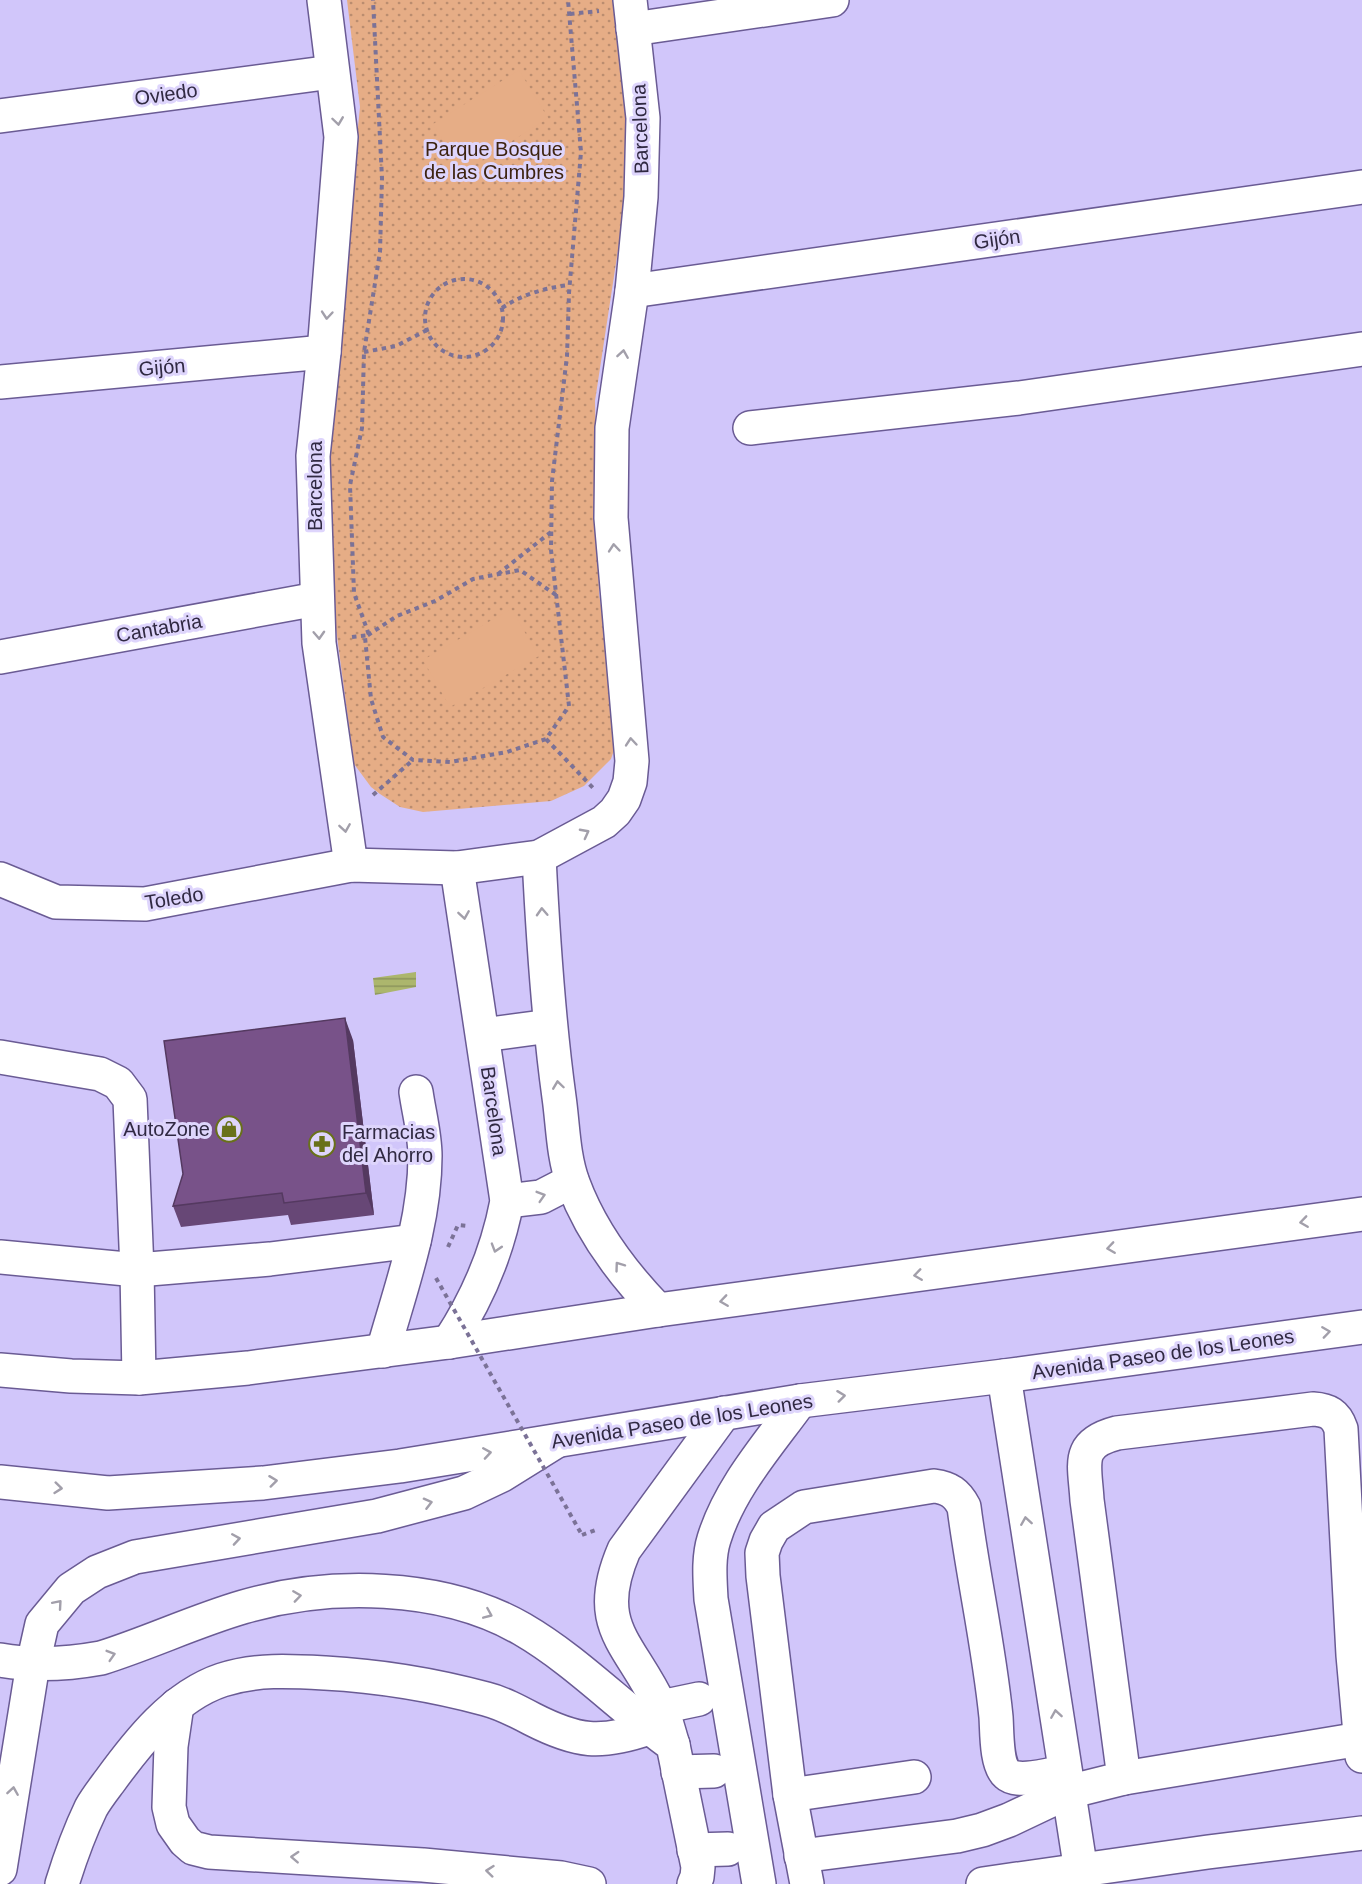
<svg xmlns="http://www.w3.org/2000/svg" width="1362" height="1884" font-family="Helvetica,sans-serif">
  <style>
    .park { fill: url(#park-dots) }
    .pitch { fill: #e6ad86 }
    .water { fill: url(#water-rules) }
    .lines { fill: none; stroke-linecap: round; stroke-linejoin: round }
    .minor-casing { stroke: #6a5b94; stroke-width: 36 }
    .major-casing { stroke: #6a5b94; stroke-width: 36 }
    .path { stroke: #7b7297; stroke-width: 4; stroke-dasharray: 4.5 4.5; stroke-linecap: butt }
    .minor { stroke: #fff; stroke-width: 33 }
    .major { stroke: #fff; stroke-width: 33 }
    .path-bridge { stroke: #7b7297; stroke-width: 4; stroke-dasharray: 4.5 4.5; stroke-linecap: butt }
    .wall { fill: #674776 }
    .shaded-wall { fill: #543960 }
    .building { fill: #785289; stroke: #543960; stroke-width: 1.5 }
    .oneway { stroke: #a29faa }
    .labels { text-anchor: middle; stroke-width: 6; stroke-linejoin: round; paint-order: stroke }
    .street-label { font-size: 20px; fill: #302942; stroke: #ded5fc }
    .park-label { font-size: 20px; fill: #3d2310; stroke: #ded5fc }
    .poi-label { font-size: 20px; fill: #302942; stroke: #ded5fc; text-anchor: end }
  </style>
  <defs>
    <pattern id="park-dots" width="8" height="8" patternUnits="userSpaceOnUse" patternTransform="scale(1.5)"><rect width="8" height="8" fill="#e6ad86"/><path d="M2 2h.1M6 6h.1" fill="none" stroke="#bb8d6f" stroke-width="1.8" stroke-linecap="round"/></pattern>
    <pattern id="water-rules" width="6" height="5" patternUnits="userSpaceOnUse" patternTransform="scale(1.5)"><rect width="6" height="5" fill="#acb66d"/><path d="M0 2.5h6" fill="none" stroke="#8c945b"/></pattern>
  </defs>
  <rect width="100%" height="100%" fill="#d1c6fa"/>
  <!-- park -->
  <path class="park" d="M347 0H620L635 121 623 217 595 401 599 594 621 729 611 759 584 786 551 801 423 812 400 807 380 794 371 787 354 764 320 508 360 107Z"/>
  <!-- pitch -->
  <g class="pitch">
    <path d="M519 70 548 118 463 172 433 124Z"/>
    <path d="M511 609 539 656 450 707 423 660Z"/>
  </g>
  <!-- water -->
  <path class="water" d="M416 972V987L375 995 373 978Z"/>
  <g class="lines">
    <!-- minor casing -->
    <g class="minor-casing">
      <g id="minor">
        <path d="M324 0 341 137 324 352 313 456 319 643 351 865"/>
        <path d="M633 29 832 0"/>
        <path d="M0 116 332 72"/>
        <path d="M632 291 1362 187"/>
        <path d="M0 382 324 352"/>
        <path d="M750 428 1019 398 1362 349"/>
        <path d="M0 657 317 599"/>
        <path d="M539 857C543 938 548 1017 559 1097 563 1125 563 1156 573 1183 591 1232 622 1273 658 1310"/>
        <path d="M0 879 56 902 145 904 351 865 457 868 539 857 604 822 615 812 624 799 630 782 632 761 611 518 612 428 632 291 641 197 643 118 630 0"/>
        <path d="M483 1035 550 1026"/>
        <path d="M0 1057 100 1074 118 1083 130 1099 137 1270 139 1378"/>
        <path d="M507 1201 541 1197 572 1181"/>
        <path d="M0 1257 137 1270 270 1259 414 1241"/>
        <path d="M449 1342C478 1298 497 1254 507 1201L457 868"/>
        <path d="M383 1351C401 1287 425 1223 425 1156 425 1135 419 1113 416 1092"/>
        <path d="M1004 1376 1083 1884"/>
        <path d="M0 1660C34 1666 68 1664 101 1658 149 1643 195 1621 243 1607 329 1582 442 1583 522 1629 577 1661 621 1708 673 1745L698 1867 697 1877 694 1884"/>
        <path d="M177 1705 171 1746 169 1807 173 1824 185 1841 193 1848 209 1852 423 1865 561 1878 589 1884"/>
        <path d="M661 1707 699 1699"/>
        <path d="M673 1745C669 1733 666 1718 660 1706 630 1642 591 1627 624 1550L724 1413"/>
        <path d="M678 1772 714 1771"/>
        <path d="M1124 1778 1360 1739"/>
        <path d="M790 1795 914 1777"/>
        <path d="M694 1850 728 1849"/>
        <path d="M801 1856 957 1836 982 1830 1009 1820 1068 1792 1124 1778 1087 1500C1085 1464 1075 1444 1117 1433L1313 1409C1328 1410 1336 1414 1341 1429L1353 1655 1362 1756"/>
        <path d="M0 1869 33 1664 42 1624 71 1589 97 1572 135 1557 377 1516 464 1493 502 1475 555 1442"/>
        <path d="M62 1884C70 1858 79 1833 91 1808 96 1799 103 1790 109 1782 138 1742 174 1696 222 1680 256 1669 290 1671 325 1673 379 1676 434 1685 486 1699 502 1703 517 1711 532 1719 577 1742 600 1745 649 1728"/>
        <path d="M759 1884 711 1599C710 1579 708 1558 714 1539 730 1487 769 1444 800 1401"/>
        <path d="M807 1884 790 1795 763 1576 762 1553 766 1541 774 1527 804 1507 934 1486C949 1488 957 1493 964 1507 973 1577 989 1646 996 1717 997 1731 996 1765 1007 1774 1017 1784 1051 1774 1065 1772"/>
        <path d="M983 1884 1208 1852 1362 1833"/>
      </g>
    </g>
    <!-- major casing -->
    <g class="major-casing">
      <g id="major">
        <path d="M0 1370 71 1376 139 1378 248 1368 449 1342 658 1310 1362 1214"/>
        <path d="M0 1482 108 1493 263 1483 400 1466 800 1401 1004 1376 1362 1327"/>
      </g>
    </g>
    <!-- path -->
    <g class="path">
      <path d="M570 14 599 11"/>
      <circle cx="464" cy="318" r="39"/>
      <path d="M502 308C523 294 545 288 569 285"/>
      <path d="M364 352 396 346 427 330"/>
      <path d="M498 574 551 532"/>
      <path d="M556 595 520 570 473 579 435 601 397 616 365 637 371 699 383 737 413 760 450 762 507 752 546 739 569 706 551 550 552 481 567 356 569 293 581 152 568 0"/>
      <path d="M352 637 369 635 354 593 350 485 362 428 364 352 380 252 382 178 373 0"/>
      <path d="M546 739 593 788"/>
      <path d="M373 795 413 760"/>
      <path d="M448 1247 458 1225 468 1226"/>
      <path d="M582 1535 598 1529"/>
    </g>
    <!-- minor -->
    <use href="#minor" class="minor"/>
    <!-- major -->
    <use href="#major" class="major"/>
    <!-- path-bridge -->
    <path class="path-bridge" d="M436 1278 582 1535"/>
  </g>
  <!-- wall -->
  <path class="wall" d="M353 1040 374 1215 291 1225 288 1215 181 1227 173 1206Z"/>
  <!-- shaded-wall -->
  <path class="shaded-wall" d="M345 1018 353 1040 374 1215 366 1193Z"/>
  <!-- building -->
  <path class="building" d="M345 1018 366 1193 284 1203 282 1193 173 1206 183 1174 164 1041Z"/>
  <!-- one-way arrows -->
  <defs><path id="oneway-chevron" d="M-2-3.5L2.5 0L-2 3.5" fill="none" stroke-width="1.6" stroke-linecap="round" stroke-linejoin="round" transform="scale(1.5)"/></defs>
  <g class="oneway">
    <use href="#oneway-chevron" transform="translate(338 121) rotate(82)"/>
    <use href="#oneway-chevron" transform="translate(327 315) rotate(95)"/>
    <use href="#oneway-chevron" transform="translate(623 354) rotate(-81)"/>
    <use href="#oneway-chevron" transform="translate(614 548) rotate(-95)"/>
    <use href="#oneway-chevron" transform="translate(319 635) rotate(87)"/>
    <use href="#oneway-chevron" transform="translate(631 742) rotate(-95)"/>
    <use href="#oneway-chevron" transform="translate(345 828) rotate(81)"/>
    <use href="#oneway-chevron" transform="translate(585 833) rotate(-28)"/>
    <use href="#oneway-chevron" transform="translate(542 912) rotate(-93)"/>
    <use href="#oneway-chevron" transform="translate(464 915) rotate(81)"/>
    <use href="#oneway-chevron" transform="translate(558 1085) rotate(-98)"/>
    <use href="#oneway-chevron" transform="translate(541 1196) rotate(-17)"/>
    <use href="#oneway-chevron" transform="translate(1304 1222) rotate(172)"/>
    <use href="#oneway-chevron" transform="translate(496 1248) rotate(107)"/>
    <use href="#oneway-chevron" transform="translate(1111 1248) rotate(172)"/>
    <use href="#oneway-chevron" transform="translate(619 1266) rotate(-126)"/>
    <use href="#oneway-chevron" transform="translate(918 1275) rotate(172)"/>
    <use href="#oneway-chevron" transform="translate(724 1301) rotate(172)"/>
    <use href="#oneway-chevron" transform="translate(1326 1332) rotate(-8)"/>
    <use href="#oneway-chevron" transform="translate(841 1396) rotate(-7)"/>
    <use href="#oneway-chevron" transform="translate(487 1453) rotate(-9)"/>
    <use href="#oneway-chevron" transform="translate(273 1481) rotate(-7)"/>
    <use href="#oneway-chevron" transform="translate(58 1488) rotate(6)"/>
    <use href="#oneway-chevron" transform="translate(428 1503) rotate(-14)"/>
    <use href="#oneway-chevron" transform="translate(1026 1521) rotate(-99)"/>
    <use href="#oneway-chevron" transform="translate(236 1539) rotate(-9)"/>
    <use href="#oneway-chevron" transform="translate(297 1596) rotate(-8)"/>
    <use href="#oneway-chevron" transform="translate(58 1604) rotate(-49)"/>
    <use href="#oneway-chevron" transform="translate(488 1614) rotate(23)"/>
    <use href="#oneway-chevron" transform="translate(111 1655) rotate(-17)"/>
    <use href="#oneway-chevron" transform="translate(1056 1714) rotate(-99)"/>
    <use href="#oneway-chevron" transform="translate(13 1791) rotate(-81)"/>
    <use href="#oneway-chevron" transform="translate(295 1857) rotate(-177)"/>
    <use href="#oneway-chevron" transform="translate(490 1871) rotate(-174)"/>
  </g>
  <!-- icons -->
  <defs>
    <g id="shop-ring" transform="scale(1.35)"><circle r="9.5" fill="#ded5fc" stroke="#69711a" stroke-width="1.5"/><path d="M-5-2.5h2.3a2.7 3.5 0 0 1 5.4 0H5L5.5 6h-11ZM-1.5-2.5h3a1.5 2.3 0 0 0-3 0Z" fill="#69711a"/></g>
    <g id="pharmacy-ring" transform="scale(1.35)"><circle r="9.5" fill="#ded5fc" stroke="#69711a" stroke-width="1.5"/><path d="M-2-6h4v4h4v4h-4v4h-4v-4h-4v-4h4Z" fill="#69711a"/></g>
  </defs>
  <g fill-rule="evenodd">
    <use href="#shop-ring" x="229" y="1129"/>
    <use href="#pharmacy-ring" x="322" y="1144"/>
  </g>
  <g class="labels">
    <!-- street labels -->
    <g class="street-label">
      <text transform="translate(166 94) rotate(-8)" y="7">Oviedo</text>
      <text transform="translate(640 129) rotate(-92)" y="7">Barcelona</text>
      <text transform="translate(997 239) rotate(-8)" y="7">Gijón</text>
      <text transform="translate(162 367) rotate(-5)" y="7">Gijón</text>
      <text transform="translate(315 486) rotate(-90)" y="7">Barcelona</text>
      <text transform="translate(159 628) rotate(-10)" y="7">Cantabria</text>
      <text transform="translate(174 898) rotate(-9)" y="7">Toledo</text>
      <text transform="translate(494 1111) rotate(82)" y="7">Barcelona</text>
      <text transform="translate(1163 1354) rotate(-8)" y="7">Avenida Paseo de los Leones</text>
      <text transform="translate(682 1421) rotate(-9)" y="7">Avenida Paseo de los Leones</text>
    </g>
    <!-- park labels -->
    <g class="park-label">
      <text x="494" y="156">Parque Bosque<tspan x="494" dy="23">de las Cumbres</tspan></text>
    </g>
    <!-- poi labels -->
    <g class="poi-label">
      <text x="210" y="1136">AutoZone</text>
      <text x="342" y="1139" text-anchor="start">Farmacias<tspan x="342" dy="23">del Ahorro</tspan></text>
    </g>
  </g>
</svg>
